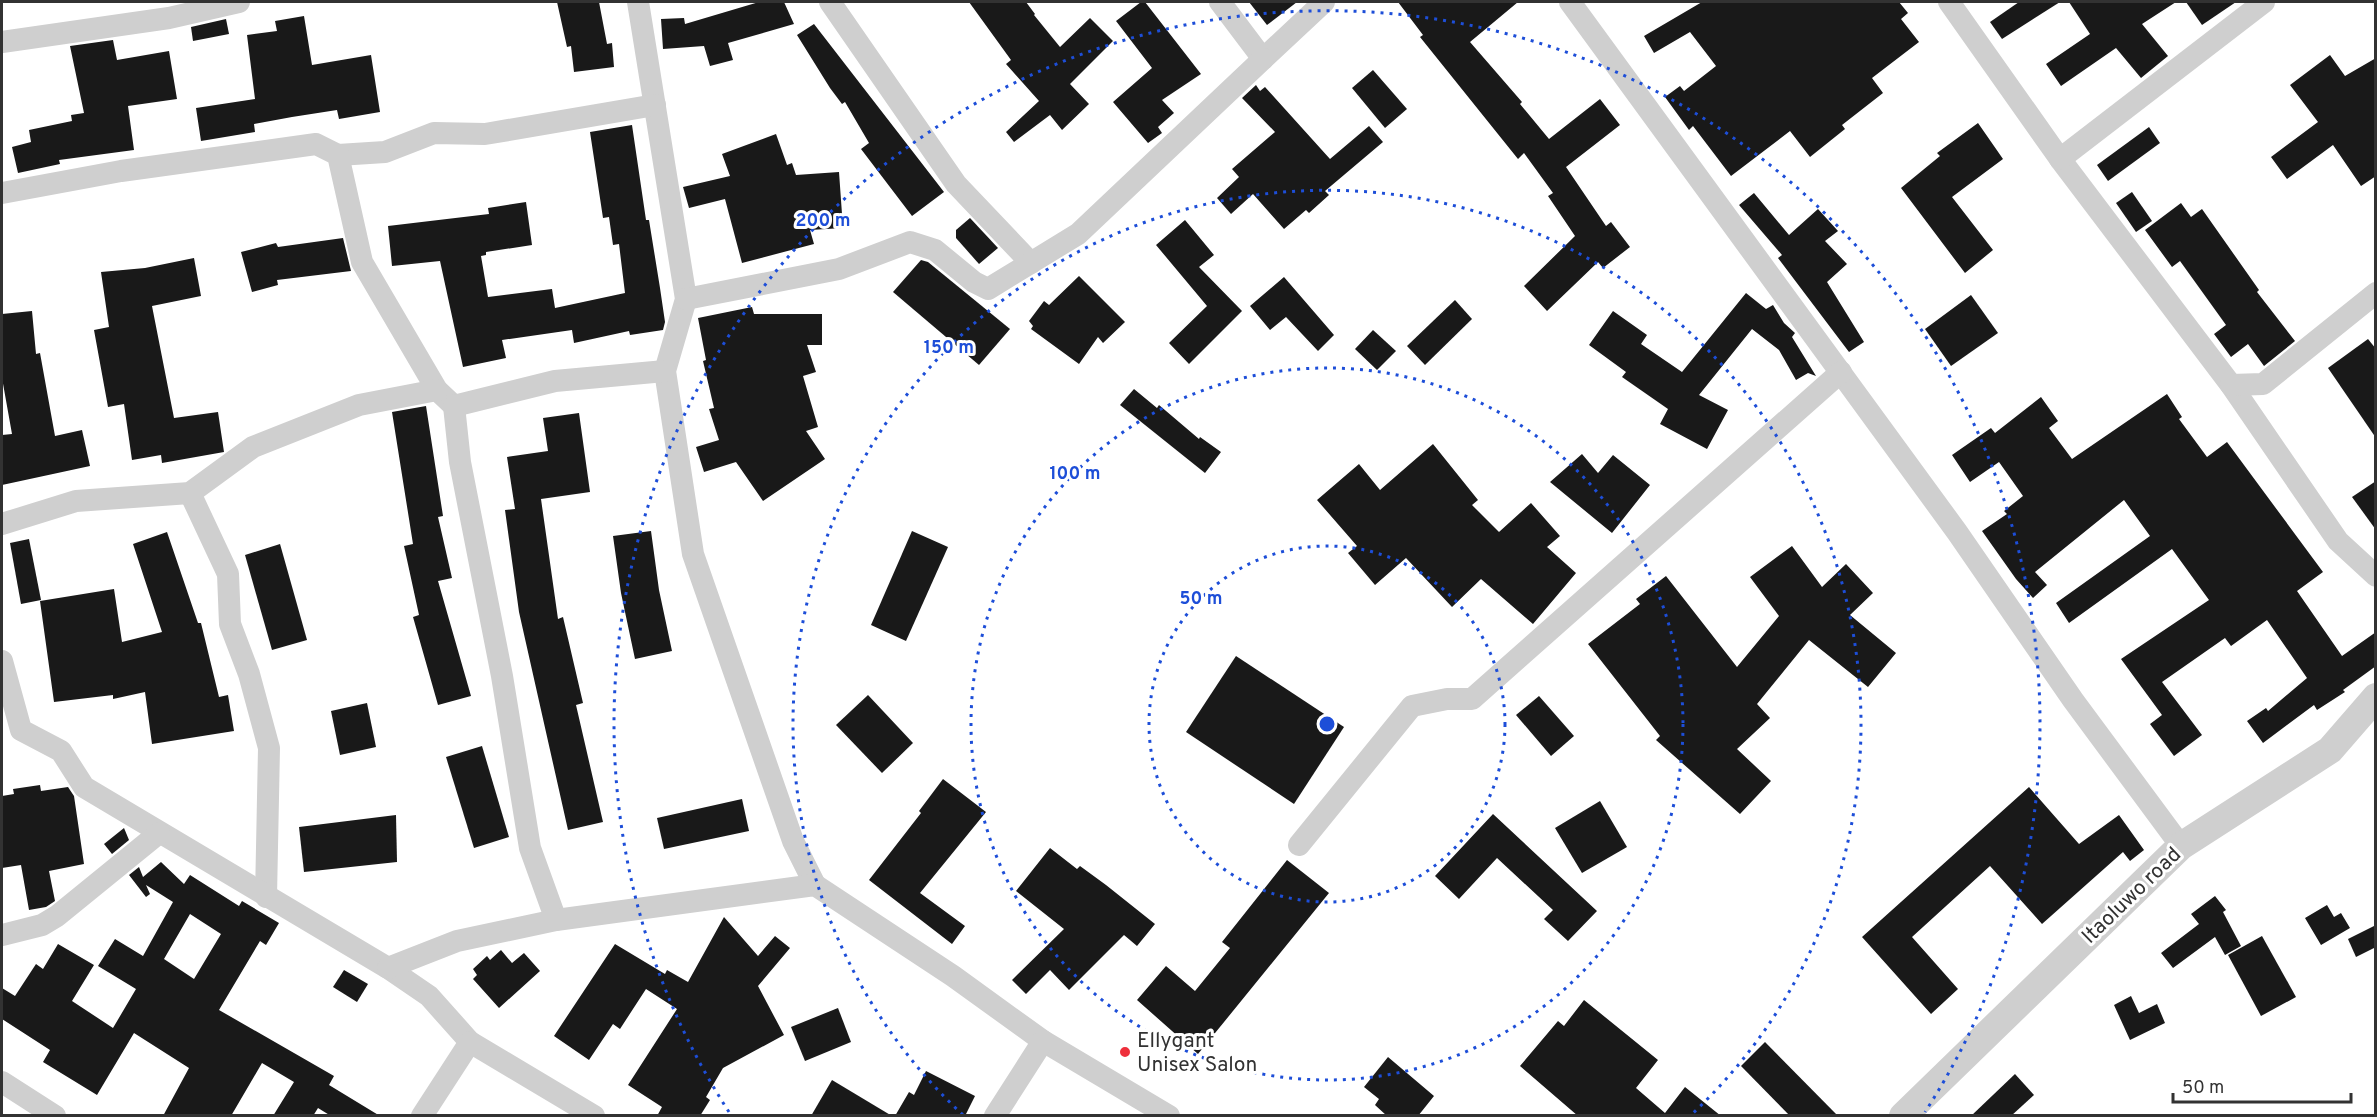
<svg xmlns="http://www.w3.org/2000/svg" width="2377" height="1117" font-family="Overpass,sans-serif">
  <style>
    .building { fill: #191919; fill-rule: evenodd }
    .lines { fill: none; stroke-linecap: round; stroke-linejoin: round }
    .minor { stroke: #cfcfcf; stroke-width: 22 }
    .tertiary { stroke: #cfcfcf; stroke-width: 28 }
    .ring { fill: none; stroke: #1d4ed8; stroke-width: 3; stroke-dasharray: 3 6 }
    .poi-dot { fill: #ee2f3b; stroke: #fff; stroke-width: 2 }
    .labels { text-anchor: middle; stroke-width: 6; stroke-linejoin: round; paint-order: stroke }
    .street-label { font-size: 21px; fill: #323232; stroke: #fff }
    .poi-label { font-size: 21px; fill: #323232; stroke: #fff; text-anchor: start }
    .centre { fill: #1d4ed8; stroke: #fff; stroke-width: 3 }
    .ring-label { font-size: 18px; text-anchor: middle; font-weight: bold; fill: #1d4ed8; stroke: #fff; stroke-width: 6; stroke-linejoin: round; paint-order: stroke }
  </style>
  <rect width="100%" height="100%" fill="#fff"/>
  <!-- building -->
  <g class="building">
    <path d="M557 2H599L607 44 612 43 614 67 574 72 571 46 567 47Z"/>
    <path d="M759 2H784L794 24 728 43 733 60 710 66 704 46 663 49 661 19 684 18 685 24Z"/>
    <path d="M969 2H1026L1035 14 1034 15 1060 47 1090 18 1113 41 1070 84 1089 104 1062 130 1050 115 1014 142 1006 132 1039 101 1006 64 1011 60Z"/>
    <path d="M1141 2H1145L1201 74 1162 100 1174 113 1158 127 1162 133 1148 143 1113 102 1152 68 1116 21Z"/>
    <path d="M1249 2H1297L1267 25Z"/>
    <path d="M1398 2H1518L1470 42 1522 102 1520 104 1549 139 1600 99 1620 125 1566 167 1606 226 1611 222 1630 247 1603 268 1598 262 1547 311 1524 286 1575 236 1548 196 1553 193 1524 153 1518 159 1420 37 1423 35Z"/>
    <path d="M1702 2H1899L1908 13 1901 19 1919 42 1872 78 1883 93 1842 125 1845 129 1810 157 1790 131 1731 176 1693 126 1689 130 1665 97 1680 86 1684 91 1716 66 1690 32 1654 53 1644 36Z"/>
    <path d="M2019 2H2060L2002 39 1990 22Z"/>
    <path d="M2069 2H2176L2142 24 2168 56 2141 78 2116 48 2061 86 2046 64 2090 34Z"/>
    <path d="M2186 2H2236L2202 25Z"/>
    <path d="M304 16 312 65 371 55 380 112 339 119 337 110 292 117 254 124 255 132 201 141 196 108 255 99 247 35 277 31 275 21Z"/>
    <path d="M226 19 229 34 193 41 191 27Z"/>
    <path d="M814 24 944 192 912 216 861 149 869 143 845 102 842 104 830 88 797 35Z"/>
    <path d="M113 40 117 60 169 51 177 99 128 106 134 150 59 160 60 164 18 173 12 147 31 142 29 130 72 121 71 115 84 113 70 46Z"/>
    <path d="M2330 55 2345 76 2376 58V176L2361 186 2333 145 2287 179 2271 157 2318 122 2290 85Z"/>
    <path d="M1373 70 1407 109 1385 128 1352 88Z"/>
    <path d="M1256 85 1260 91 1265 87 1330 159 1369 126 1383 142 1325 191 1329 195 1309 213 1306 210 1284 229 1253 194 1231 214 1217 198 1239 177 1232 169 1275 132 1242 98Z"/>
    <path d="M1978 123 2003 159 1952 197 1993 250 1965 273 1901 188 1940 156 1937 153Z"/>
    <path d="M632 125 646 220H649L660 288 665 322 663 330 630 335 629 331 574 343 572 330 502 340 506 358 463 367 440 261 392 266 388 226 489 214 488 208 526 202 532 245 486 252V255L481 256 488 297 552 289 555 308 625 293 619 244 613 245 609 217 603 218 590 132Z"/>
    <path d="M2149 127 2160 143 2108 181 2097 165Z"/>
    <path d="M776 134 787 165 792 163 796 175 839 172 843 228 810 230 814 244 742 263 725 199 689 208 683 187 730 176 722 154Z"/>
    <path d="M2132 192 2152 221 2136 232 2116 203Z"/>
    <path d="M1754 193 1789 235 1818 209 1838 231 1825 241 1847 264 1827 282 1864 342 1849 352 1778 258 1782 255 1739 205Z"/>
    <path d="M2181 203 2191 217 2202 209 2259 290 2257 292 2295 341 2264 366 2248 344 2231 357 2214 334 2226 325 2180 261 2172 267 2145 230Z"/>
    <path d="M970 218 998 248 979 264 956 238V230Z"/>
    <path d="M1185 220 1214 255 1199 267 1242 311 1189 364 1169 343 1207 306 1156 245Z"/>
    <path d="M343 238 351 271 277 280 278 285 252 292 241 252 276 243 278 247Z"/>
    <path d="M194 258 201 296 152 306 174 418 218 412 224 452 162 463 161 455 132 460 124 404 108 407 94 330 109 327 101 272 145 268Z"/>
    <path d="M921 260 928 262 1010 329 979 365 893 292Z"/>
    <path d="M1079 276 1125 322 1103 343 1098 337 1079 364 1031 329 1033 326 1029 321 1044 301 1049 305Z"/>
    <path d="M1284 277 1334 335 1318 351 1286 317 1270 330 1250 306Z"/>
    <path d="M1746 293 1766 309 1773 305 1784 323 1795 333 1792 337 1816 376 1808 373 1796 380 1779 350 1752 329 1699 395 1728 410 1707 449 1660 424 1668 409 1622 377 1626 372 1589 345 1613 311 1647 335 1641 344 1682 372Z"/>
    <path d="M1971 295 1998 333 1951 366 1925 329Z"/>
    <path d="M1455 300 1472 319 1425 365 1407 346Z"/>
    <path d="M752 307 754 314H822V345H807L816 372 803 376 818 427 806 431 825 459 763 501 736 462 704 472 696 447 719 440 709 409 714 408 703 361 706 360 698 318Z"/>
    <path d="M32 311 36 354 40 353 55 436 82 430 90 466 2 485V435L12 434 2 378V314Z"/>
    <path d="M1373 330 1396 351 1377 370 1355 349Z"/>
    <path d="M2368 339 2376 349V438L2328 368Z"/>
    <path d="M1134 389 1157 408 1159 405 1199 439 1200 437 1221 452 1205 473 1120 405Z"/>
    <path d="M2167 394 2182 417 2179 419 2207 457 2227 442 2323 572 2297 591 2342 656 2376 632V666L2343 690 2345 692 2317 710 2314 705 2263 743 2247 721 2266 708 2268 711 2307 678 2267 620 2231 646 2225 638 2162 682 2202 735 2174 756 2150 724 2162 715 2121 659 2209 600 2172 549 2069 623 2056 603 2150 536 2124 500 2035 572 2047 585 2033 598 2016 579 1982 531 2007 514 2004 511 2023 496 1999 462 1970 482 1952 455 1991 428 1995 433 2041 397 2058 421 2049 428 2072 459Z"/>
    <path d="M426 406 443 516 438 517 452 578 438 581 471 696 438 705 413 617 419 615 404 546 413 544 392 412Z"/>
    <path d="M579 413 590 492 541 499 558 619 563 617 583 703 576 705 603 822 568 830 519 612 505 510 515 509 507 457 548 451 543 418Z"/>
    <path d="M1433 444 1478 500 1472 505 1499 532 1531 503 1560 536 1547 547 1576 573 1533 624 1481 579 1452 607 1406 558 1375 585 1348 553 1357 546 1317 500 1359 464 1380 490Z"/>
    <path d="M1582 454 1598 473 1613 455 1650 485 1612 533 1550 482Z"/>
    <path d="M2376 481V530L2352 497Z"/>
    <path d="M651 531 659 590 672 651 635 659 621 593 613 536Z"/>
    <path d="M912 531 948 547 906 641 871 625Z"/>
    <path d="M167 532 198 623H201L219 697 228 695 234 731 152 744 145 692 113 699V695L54 702 40 601 114 589 122 642 162 632 133 544Z"/>
    <path d="M29 539 41 600 21 604 10 543Z"/>
    <path d="M280 544 307 640 272 650 245 555Z"/>
    <path d="M1792 546 1822 587 1846 564 1873 593 1850 615 1896 653 1868 687 1809 640 1757 704 1770 718 1737 749 1771 781 1740 814 1656 740 1660 736 1588 644 1640 604 1636 599 1666 576 1737 667 1779 616 1750 577Z"/>
    <path d="M1236 656 1344 727 1294 804 1186 732Z"/>
    <path d="M868 695 913 743 882 773 836 725Z"/>
    <path d="M1539 696 1574 736 1551 756 1516 715Z"/>
    <path d="M367 703 376 747 340 755 331 711Z"/>
    <path d="M482 746 509 837 474 848 446 757Z"/>
    <path d="M943 779 986 812 920 893 965 926 952 944 869 880 921 813 919 811Z"/>
    <path d="M40 785 41 791 68 787 74 796 84 864 49 871 55 901 46 907 29 910 21 865 2 868V796L14 794 13 789Z"/>
    <path d="M2029 787 2079 844 2119 815 2144 850 2130 861 2123 852 2042 924 1990 866 1912 937 1958 989 1931 1014 1862 937Z"/>
    <path d="M742 799 749 831 664 849 657 818Z"/>
    <path d="M1600 801 1627 847 1582 873 1555 828Z"/>
    <path d="M1493 814 1597 911 1568 941 1544 919 1553 910 1497 858 1459 899 1435 876Z"/>
    <path d="M396 815 397 862 304 872 299 827Z"/>
    <path d="M124 828 129 840 112 854 104 844Z"/>
    <path d="M1050 848 1077 869 1080 866 1106 885 1155 924 1137 946 1124 935 1069 990 1050 970 1026 994 1012 980 1064 929 1016 891Z"/>
    <path d="M1287 860 1329 893 1198 1054 1137 1000 1166 966 1195 991 1230 948 1222 942Z"/>
    <path d="M161 862 184 884 190 875 239 906 242 901 279 923 266 945 260 941 219 1010 334 1076 329 1085 380 1116H331L318 1108 313 1116H273L294 1082 262 1063 231 1116H163L189 1068 134 1033 97 1095 43 1062 50 1050 2 1019V988L15 996 36 964 43 969 58 944 94 965 72 1001 113 1028 136 989 98 966 115 939 143 956 173 902 146 885 150 894 146 897 129 875 139 867 143 877ZM190 914 221 934 194 979 164 959Z"/>
    <path d="M2215 896 2226 910 2223 912 2241 946 2225 955 2215 937 2173 968 2161 953 2199 924 2191 914Z"/>
    <path d="M2327 905 2334 917 2341 913 2350 928 2321 945 2305 918Z"/>
    <path d="M724 917 758 956 775 936 790 948 758 986 784 1035 723 1068 706 1097 710 1100 700 1116H657L662 1107 628 1085 677 1009 646 989 620 1029 613 1024 589 1060 554 1036 615 944 665 974 667 970 688 982Z"/>
    <path d="M2376 925V947L2356 957 2348 939Z"/>
    <path d="M2262 936 2296 997 2261 1016 2228 955Z"/>
    <path d="M501 950 512 963 524 953 540 971 499 1008 473 979 477 975 473 969 487 956 490 960Z"/>
    <path d="M344 970 368 984 357 1002 333 987Z"/>
    <path d="M2131 996 2139 1013 2157 1004 2165 1023 2130 1040 2114 1005Z"/>
    <path d="M1584 1000 1658 1060 1636 1088 1665 1113 1685 1087 1721 1116H1578L1520 1066 1558 1021 1564 1026Z"/>
    <path d="M838 1008 851 1042 805 1061 791 1027Z"/>
    <path d="M1765 1042 1838 1116H1790L1741 1066Z"/>
    <path d="M1388 1057 1434 1096 1418 1116H1387L1375 1105 1379 1099 1364 1087Z"/>
    <path d="M926 1071 975 1096 965 1116H895L909 1092 914 1095Z"/>
    <path d="M2015 1074 2034 1095 2011 1116H1971Z"/>
    <path d="M832 1080 892 1116H811Z"/>
  </g>
  <g class="lines">
    <!-- minor -->
    <g class="minor">
      <path d="M638 2 686 299 665 371 693 554 793 841 815 885"/>
      <path d="M830 2 956 184 1031 263"/>
      <path d="M1220 2 1263 59 1324 2"/>
      <path d="M1570 2 1957 532 2073 700 2181 846"/>
      <path d="M1949 2 2060 159 2231 385 2338 541 2376 576"/>
      <path d="M2 42 169 18 239 2"/>
      <path d="M338 155 385 152 434 133 485 134 655 105"/>
      <path d="M2060 159 2264 2"/>
      <path d="M2 193 121 171 316 144 338 155 362 262 437 390 454 406"/>
      <path d="M686 299 839 269 910 242 935 250 974 282 988 289 1078 234 1263 59"/>
      <path d="M2231 385 2263 384 2376 293"/>
      <path d="M190 493 228 574 230 624 249 674 269 748 266 897"/>
      <path d="M2 524 76 501 190 493 253 447 359 405 437 390"/>
      <path d="M2 661 21 730 61 751 84 787 388 968 429 996 470 1042 594 1116"/>
      <path d="M1299 845 1412 706 1447 699H1472L1841 372"/>
      <path d="M556 920 530 848 502 676 460 462 454 406 555 381 665 371"/>
      <path d="M2 935 42 925 57 916 159 833"/>
      <path d="M388 968 457 941 556 920 815 885 953 976 1043 1041 1169 1116"/>
      <path d="M2 1082 55 1116"/>
      <path d="M422 1116 470 1042"/>
      <path d="M995 1116 1043 1041"/>
    </g>
    <!-- tertiary -->
    <path class="tertiary" d="M1903 1116 2181 846 2330 750 2376 697"/>
  </g>
  <!-- distance rings -->
  <g class="ring">
    <circle cx="1327" cy="724" r="178"/>
    <circle cx="1327" cy="724" r="356"/>
    <path d="M963 1115A534 534 0 1 1 1691 1115"/>
    <path d="M729 1112A713 713 0 1 1 1925 1112"/>
  </g>
  <!-- markers -->
  <circle class="poi-dot" cx="1125" cy="1052" r="6"/>
  <g class="labels">
    <!-- street labels -->
    <g class="street-label">
      <text transform="translate(2131 895) rotate(-44)" y="7">Itaoluwo road</text>
    </g>
    <!-- poi labels -->
    <g class="poi-label">
      <text x="1137" y="1047">Ellygant<tspan x="1137" dy="24">Unisex Salon</tspan></text>
    </g>
  </g>
  <circle cx="1327" cy="724" r="9" class="centre"/>
  <g class="ring-label">
    <text x="823" y="226">200 m</text>
    <text x="949" y="353">150 m</text>
    <text x="1075" y="479">100 m</text>
    <text x="1201" y="604">50 m</text>
  </g>
  <!-- border -->
  <rect width="2377" height="1117" fill="none" stroke="#323232" stroke-width="6"/>
  <!-- scale -->
  <path d="M2173 1093v9h178v-9" fill="none" stroke="#323232" stroke-width="3"/>
  <text x="2182" y="1093" font-size="18" fill="#323232" stroke="#ffffff" stroke-width="4.5" paint-order="stroke">50 m</text>
</svg>
